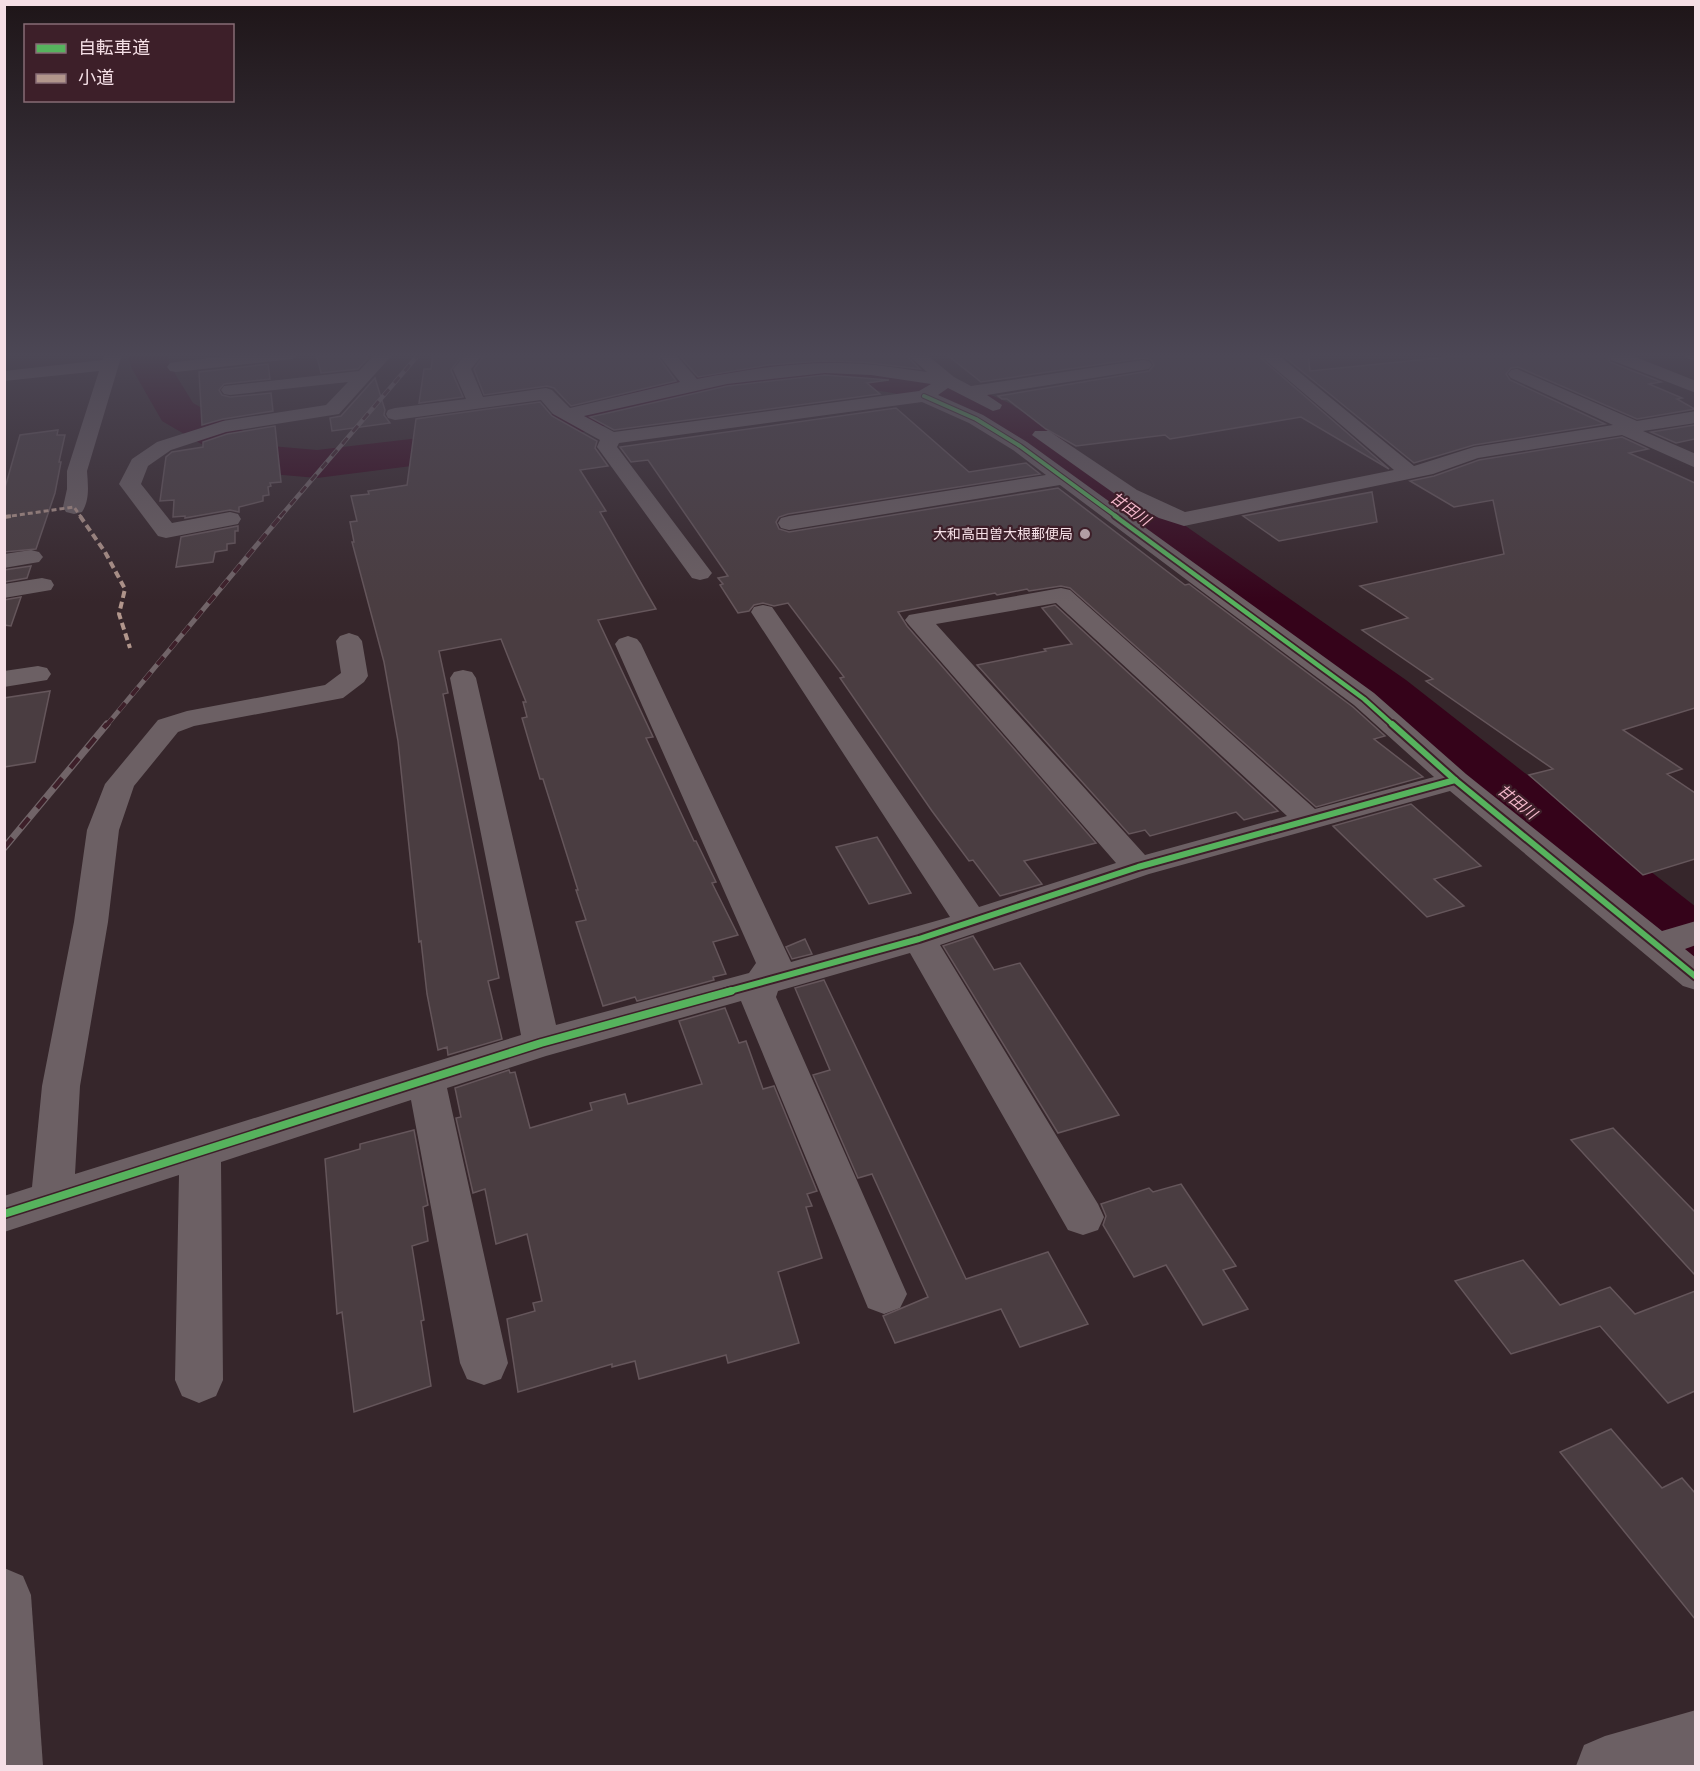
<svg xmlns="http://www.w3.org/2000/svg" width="1700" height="1771" font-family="Roboto,'Noto Sans JP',sans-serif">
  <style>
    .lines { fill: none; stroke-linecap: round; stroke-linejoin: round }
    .river { fill: #35031a; fill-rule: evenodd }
    .building { fill: #4a3d41; stroke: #65565b; stroke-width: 1.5 }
    .minor { fill: #6c6064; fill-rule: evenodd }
    .rail-far2-casing { stroke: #716468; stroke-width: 4.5 }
    .rail-far1-casing { stroke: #716468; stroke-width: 5 }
    .rail-casing { stroke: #716468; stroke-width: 7 }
    .rail-far2 { stroke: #3d1f29; stroke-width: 3; stroke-dasharray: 8; stroke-linecap: butt }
    .rail-far1 { stroke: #3d1f29; stroke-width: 4; stroke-dasharray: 10; stroke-linecap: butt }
    .rail { stroke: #3d1f29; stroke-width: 4.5; stroke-dasharray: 13; stroke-linecap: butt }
    .quiet-far1 { stroke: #b2968c; stroke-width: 3; stroke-dasharray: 5 3; stroke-linecap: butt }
    .quiet { stroke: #b2968c; stroke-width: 4; stroke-dasharray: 7 4; stroke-linecap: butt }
    .cycleway-far3-casing { stroke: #3d1f29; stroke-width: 6 }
    .cycleway-far2-casing { stroke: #3d1f29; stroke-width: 8 }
    .cycleway-far1-casing { stroke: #3d1f29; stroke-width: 10 }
    .cycleway-casing { stroke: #3d1f29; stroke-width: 11 }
    .cycleway-far3 { stroke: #56b35d; stroke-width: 4 }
    .cycleway-far2 { stroke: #56b35d; stroke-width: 4.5 }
    .cycleway-far1 { stroke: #56b35d; stroke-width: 6 }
    .cycleway { stroke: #56b35d; stroke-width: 8 }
    .poi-dot { fill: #b29ea5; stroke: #3d1f29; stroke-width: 2 }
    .labels { text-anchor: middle; stroke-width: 4.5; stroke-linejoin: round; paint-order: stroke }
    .far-poi-label { font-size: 14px; fill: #f5dfe6; stroke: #3d1f29; text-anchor: end }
    .far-water-label { font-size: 15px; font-style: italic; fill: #f4b8cb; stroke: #3d1f29 }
  </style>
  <rect width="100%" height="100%" fill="#36262b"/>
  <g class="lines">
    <!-- river -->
    <path class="river" d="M128 354H167L171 367 193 403 271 446 317 450 496 429 679 380 766 363 838 361 887 368 960 381 1011 404 1406 680 1696 907V976L1668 968 1362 706 981 422 934 401 887 392 838 385 766 387 685 404 498 455 317 478 260 473 244 469 162 421 131 367Z"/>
  </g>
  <!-- building -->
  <g class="building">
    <path d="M341 354H366L368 358 358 369 321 373 317 357Z"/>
    <path d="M433 354H463L451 370 463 397 419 403 424 369H431Z"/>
    <path d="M485 354H656L676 381 571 406 554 388 547 386 484 395 474 369Z"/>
    <path d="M678 354H905L920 369 861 362 821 361 768 365 698 377Z"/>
    <path d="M946 354H1256L1389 469 1301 417 1170 439 1165 435 1076 446 1046 429 1007 399H1002L998 396 1149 371 1154 365 1151 360 1143 358 981 382Z"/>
    <path d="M1281 354H1308L1310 371 1478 354H1608L1610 362 1661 382 1649 384 1682 398 1677 399 1695 409 1637 419 1518 367 1511 368 1506 374 1510 380 1605 424 1474 445 1414 463Z"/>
    <path d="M268 364 270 379 224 384 219 390 222 395 230 397 271 393 273 411 223 419 202 425 199 372Z"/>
    <path d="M825 375 889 380 867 383 880 394 614 430 590 417 727 386Z"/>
    <path d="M375 378 385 410 384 415 390 423 332 431 330 418 341 416Z"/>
    <path d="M540 402 552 416 597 441 595 448 608 466 580 470 606 511 600 512 656 609 598 620 653 737 646 738 694 841H696L716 882 712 883 738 935 713 942 726 974 713 977 714 980 637 1001 635 997 603 1006 576 922 586 920 576 890H578L543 779H540L522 718 527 717 523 702H526L501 639 439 651 448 693 443 694 499 978 488 981 502 1039 448 1055 447 1047 438 1050 427 994 421 941 419 942 398 741 384 662 352 542H354L350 522 357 521 351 496 369 494 368 491 407 485 416 419Z"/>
    <path d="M896 408 969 472 1026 463 1040 474 788 514 779 517 776 522 779 529 789 532 1058 488 1185 585 1189 584 1353 707 1385 736 1374 739 1423 777 1316 807 1070 588 1061 586 1029 591 1027 589 997 595 995 593 898 612 907 626 1096 843 1024 861 1042 884 1000 896 973 860 969 861 932 811 840 678 844 677 788 603 774 606 763 603 754 605 749 611 738 613 720 585 723 584 718 578 728 576 648 460 631 462 620 447Z"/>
    <path d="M1695 425V439L1676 443 1651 432Z"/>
    <path d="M275 426 281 482 270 483 271 486 268 487 269 495 263 496V501L239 507V512L230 510 185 518V516L173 517 174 500 160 501 166 457 172 452 203 447V442L227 434Z"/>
    <path d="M58 430 57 435H65L59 462H61L55 493 36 549 4 552V491L20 435Z"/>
    <path d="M1622 437 1648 449 1629 453 1695 483V708L1623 730 1682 769 1667 774 1695 793V859L1643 875 1529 775 1553 769 1426 681 1433 679 1362 630 1408 618 1360 586 1504 554 1493 500 1454 507 1410 481 1434 476 1479 460Z"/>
    <path d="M1372 492 1377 522 1279 541 1243 516Z"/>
    <path d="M238 526V531H235V543L227 544V550L215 552 213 562 176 567 181 537Z"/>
    <path d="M31 566 27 578 4 582V570Z"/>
    <path d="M21 597 11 626 4 625V600Z"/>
    <path d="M1055 605 1278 811 1244 820 1236 812 1150 836 1145 830 1129 834 977 665 1046 651 1044 649 1072 644 1042 608Z"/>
    <path d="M50 691 35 762 4 767V698Z"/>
    <path d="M1411 804 1481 866 1434 879 1464 906 1427 917 1333 826Z"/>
    <path d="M877 837 911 893 869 904 836 847Z"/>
    <path d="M973 936 994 970 1020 963 1119 1115 1058 1133 943 946Z"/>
    <path d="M805 939 812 954 792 959 786 947Z"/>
    <path d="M824 980 966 1279 1048 1252 1088 1324 1020 1347 1001 1309 895 1343 883 1316 928 1297 872 1174 858 1178 813 1075 830 1070 795 988Z"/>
    <path d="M725 1008 739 1043 746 1041 763 1089 774 1086 817 1191 807 1194 812 1206 806 1207 822 1258 778 1272 799 1343 728 1363 726 1355 639 1379 635 1361 612 1367V1364L518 1392 507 1319 535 1311 533 1303 542 1301 527 1234 496 1244 485 1189 473 1193 456 1118 461 1117 455 1088 509 1070 510 1073 515 1072 530 1128 592 1110 590 1103 625 1094 628 1104 702 1084 679 1021Z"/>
    <path d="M1613 1128 1695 1212V1275L1571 1140Z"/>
    <path d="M414 1130 428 1205 423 1207 428 1241 412 1246 424 1320 421 1321 431 1386 354 1412 342 1312 337 1314 325 1159 360 1149V1144Z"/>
    <path d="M1181 1184 1236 1266 1223 1270 1248 1309 1203 1325 1166 1265 1134 1277 1103 1225 1106 1216 1101 1204 1149 1188 1153 1192Z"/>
    <path d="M1523 1260 1560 1305 1610 1287 1635 1314 1695 1291V1391L1668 1403 1600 1326 1511 1354 1455 1281Z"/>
    <path d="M1611 1429 1662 1488 1682 1478 1695 1493V1619L1560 1452Z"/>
  </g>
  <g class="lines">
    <!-- minor -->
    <g class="minor">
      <path d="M104 354H122L87 471C88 485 90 500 82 512L74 514 66 512 63 507 67 489V471L99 371 4 381V371L103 360Z"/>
      <path d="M244 354H300L292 359 176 372 170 371 167 367 170 363 176 362Z"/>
      <path d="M375 354H393L339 414 226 432 171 450 148 466 141 484 172 523 230 512 238 514 241 519 238 524 166 538 158 536 119 484 132 459 157 442 223 421 326 405 348 382 230 395 224 394 221 390 224 386 359 371Z"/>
      <path d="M466 354H483L471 369 483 397 546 388 552 390 570 408 680 382 658 354H675L697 379C744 370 792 362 839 363 869 363 898 368 927 372L907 354H926L954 377 971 386 1143 360 1149 361 1152 365 1149 369 1143 370 987 395 1002 405 1000 409 993 411 948 388 938 395 983 415 1027 442 1374 693 1466 774 1662 931 1696 921V945L1685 949 1696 958V990L1683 986 1450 791 1149 874 940 945 1098 1204 1104 1217 1098 1230 1083 1235 1068 1230 910 953 778 991 776 997 907 1294 900 1308 884 1314 868 1308 741 1001 546 1056 447 1088 508 1363 501 1379 484 1385 467 1379 460 1363 411 1100 221 1162 223 1380 216 1396 199 1403 182 1396 175 1380 179 1175 4 1232V1196L32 1187 42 1086 74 922 87 830 105 784 158 720 187 711 325 685 341 673 336 641 340 636 349 633 358 636 362 641 368 676 364 682 343 698 194 726 178 732 134 786 119 830 108 922 80 1086 75 1174 521 1035 450 678 454 672 463 670 472 672 476 678 556 1025 749 973 756 963 615 644 619 639 628 636 637 639 641 644 791 962 950 917 751 612 754 607 763 605 772 607 979 907 1116 863 909 625 905 620 909 615 1061 588 1070 590 1315 809 1434 777 1354 705 1060 485 789 530 781 528 778 523 781 518 789 516 1046 475 1013 450 969 423 922 402 619 443 617 447 712 573 708 578 700 580 692 578 600 451 597 447 600 440 553 414 541 400 395 420 388 418 386 414 388 410 395 408 466 399 453 369ZM825 373 871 375 931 384 919 391 614 432 584 416 727 384ZM1056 603 1287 816 1145 855 936 624Z"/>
      <path d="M1258 354H1277L1414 466 1474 447 1613 425 1511 378 1508 374 1511 370 1517 369 1637 421 1696 411V423L1643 431 1696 454V468L1622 435 1478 458 1433 474 1184 526 1159 518 1122 499 1032 435 1035 431H1049L1137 490 1185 512 1394 470Z"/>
      <path d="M1610 354H1628L1696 381V393L1611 360Z"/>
      <path d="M1684 354H1696V361L1686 358Z"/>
      <path d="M31 550 39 552 43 557 39 562 4 568V554Z"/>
      <path d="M42 578 51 580 54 585 51 590 4 598V584Z"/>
      <path d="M38 666 47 668 51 674 47 680 4 687V671Z"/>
      <path d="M4 1568 23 1576 31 1595 43 1766H4Z"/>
      <path d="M1696 1710V1766H1576L1584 1745 1605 1736Z"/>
    </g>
    <!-- rail-far2 casing -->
    <g class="rail-far2-casing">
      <path id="rail-far2" d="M280 517 419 354"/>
    </g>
    <!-- rail-far1 casing -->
    <g class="rail-far1-casing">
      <path id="rail-far1" d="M106 726 281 516"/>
    </g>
    <!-- rail casing -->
    <g class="rail-casing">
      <path id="rail" d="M4 848 107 724"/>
    </g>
    <!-- rail-far2 -->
    <use href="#rail-far2" class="rail-far2"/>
    <!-- rail-far1 -->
    <use href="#rail-far1" class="rail-far1"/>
    <!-- rail -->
    <use href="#rail" class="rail"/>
    <!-- quiet-far1 -->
    <path class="quiet-far1" d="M4 517 74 507 81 517"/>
    <!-- quiet -->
    <g class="quiet">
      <path d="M80 516 105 552 125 589 119 614 130 648"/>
      <path d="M4 517 12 516"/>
    </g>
    <!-- cycleway-far3 casing -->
    <g class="cycleway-far3-casing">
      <path id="cycleway-far3" d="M924 396 976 419 1020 446 1117 517"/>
    </g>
    <!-- cycleway-far2 casing -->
    <g class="cycleway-far2-casing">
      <path id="cycleway-far2" d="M1115 516 1364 699 1394 726"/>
    </g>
    <!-- cycleway-far1 casing -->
    <g class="cycleway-far1-casing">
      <g id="cycleway-far1">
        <path d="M1392 724 1455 780 1696 977"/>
        <path d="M726 992 919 939 1138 867 1455 780"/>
      </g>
    </g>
    <!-- cycleway casing -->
    <g class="cycleway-casing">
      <path id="cycleway" d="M4 1214 541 1043 731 991"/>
    </g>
    <!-- cycleway-far3 -->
    <use href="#cycleway-far3" class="cycleway-far3"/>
    <!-- cycleway-far2 -->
    <use href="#cycleway-far2" class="cycleway-far2"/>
    <!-- cycleway-far1 -->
    <use href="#cycleway-far1" class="cycleway-far1"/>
    <!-- cycleway -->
    <use href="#cycleway" class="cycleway"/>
  </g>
  <!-- sky -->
  <linearGradient id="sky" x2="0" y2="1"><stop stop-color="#1e1518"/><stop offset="0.59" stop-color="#4c4755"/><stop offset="1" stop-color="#4c4755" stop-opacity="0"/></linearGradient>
  <rect width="1700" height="602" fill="url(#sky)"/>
  <!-- markers -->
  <circle class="poi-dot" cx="1085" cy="534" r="6"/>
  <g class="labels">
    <!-- far-poi labels -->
    <g class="far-poi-label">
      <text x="1073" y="539">大和高田曽大根郵便局</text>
    </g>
    <!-- far-water labels -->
    <g class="far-water-label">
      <text transform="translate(1130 509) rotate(36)" y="5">甘田川</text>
      <text transform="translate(1517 802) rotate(39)" y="5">甘田川</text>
    </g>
  </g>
  <!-- border -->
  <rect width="1700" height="1771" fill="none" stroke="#f5dfe6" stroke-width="12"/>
  <!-- legend -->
  <rect x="24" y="24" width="210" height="78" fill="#3d1f29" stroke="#876c75" stroke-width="1.5"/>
  <rect x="36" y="44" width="30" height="9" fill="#56b35d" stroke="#876c75" stroke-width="1.5"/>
  <text x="78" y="54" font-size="18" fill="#f5dfe6">自転車道</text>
  <rect x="36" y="74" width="30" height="9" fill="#b2968c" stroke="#876c75" stroke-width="1.5"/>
  <text x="78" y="84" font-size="18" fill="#f5dfe6">小道</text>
</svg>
